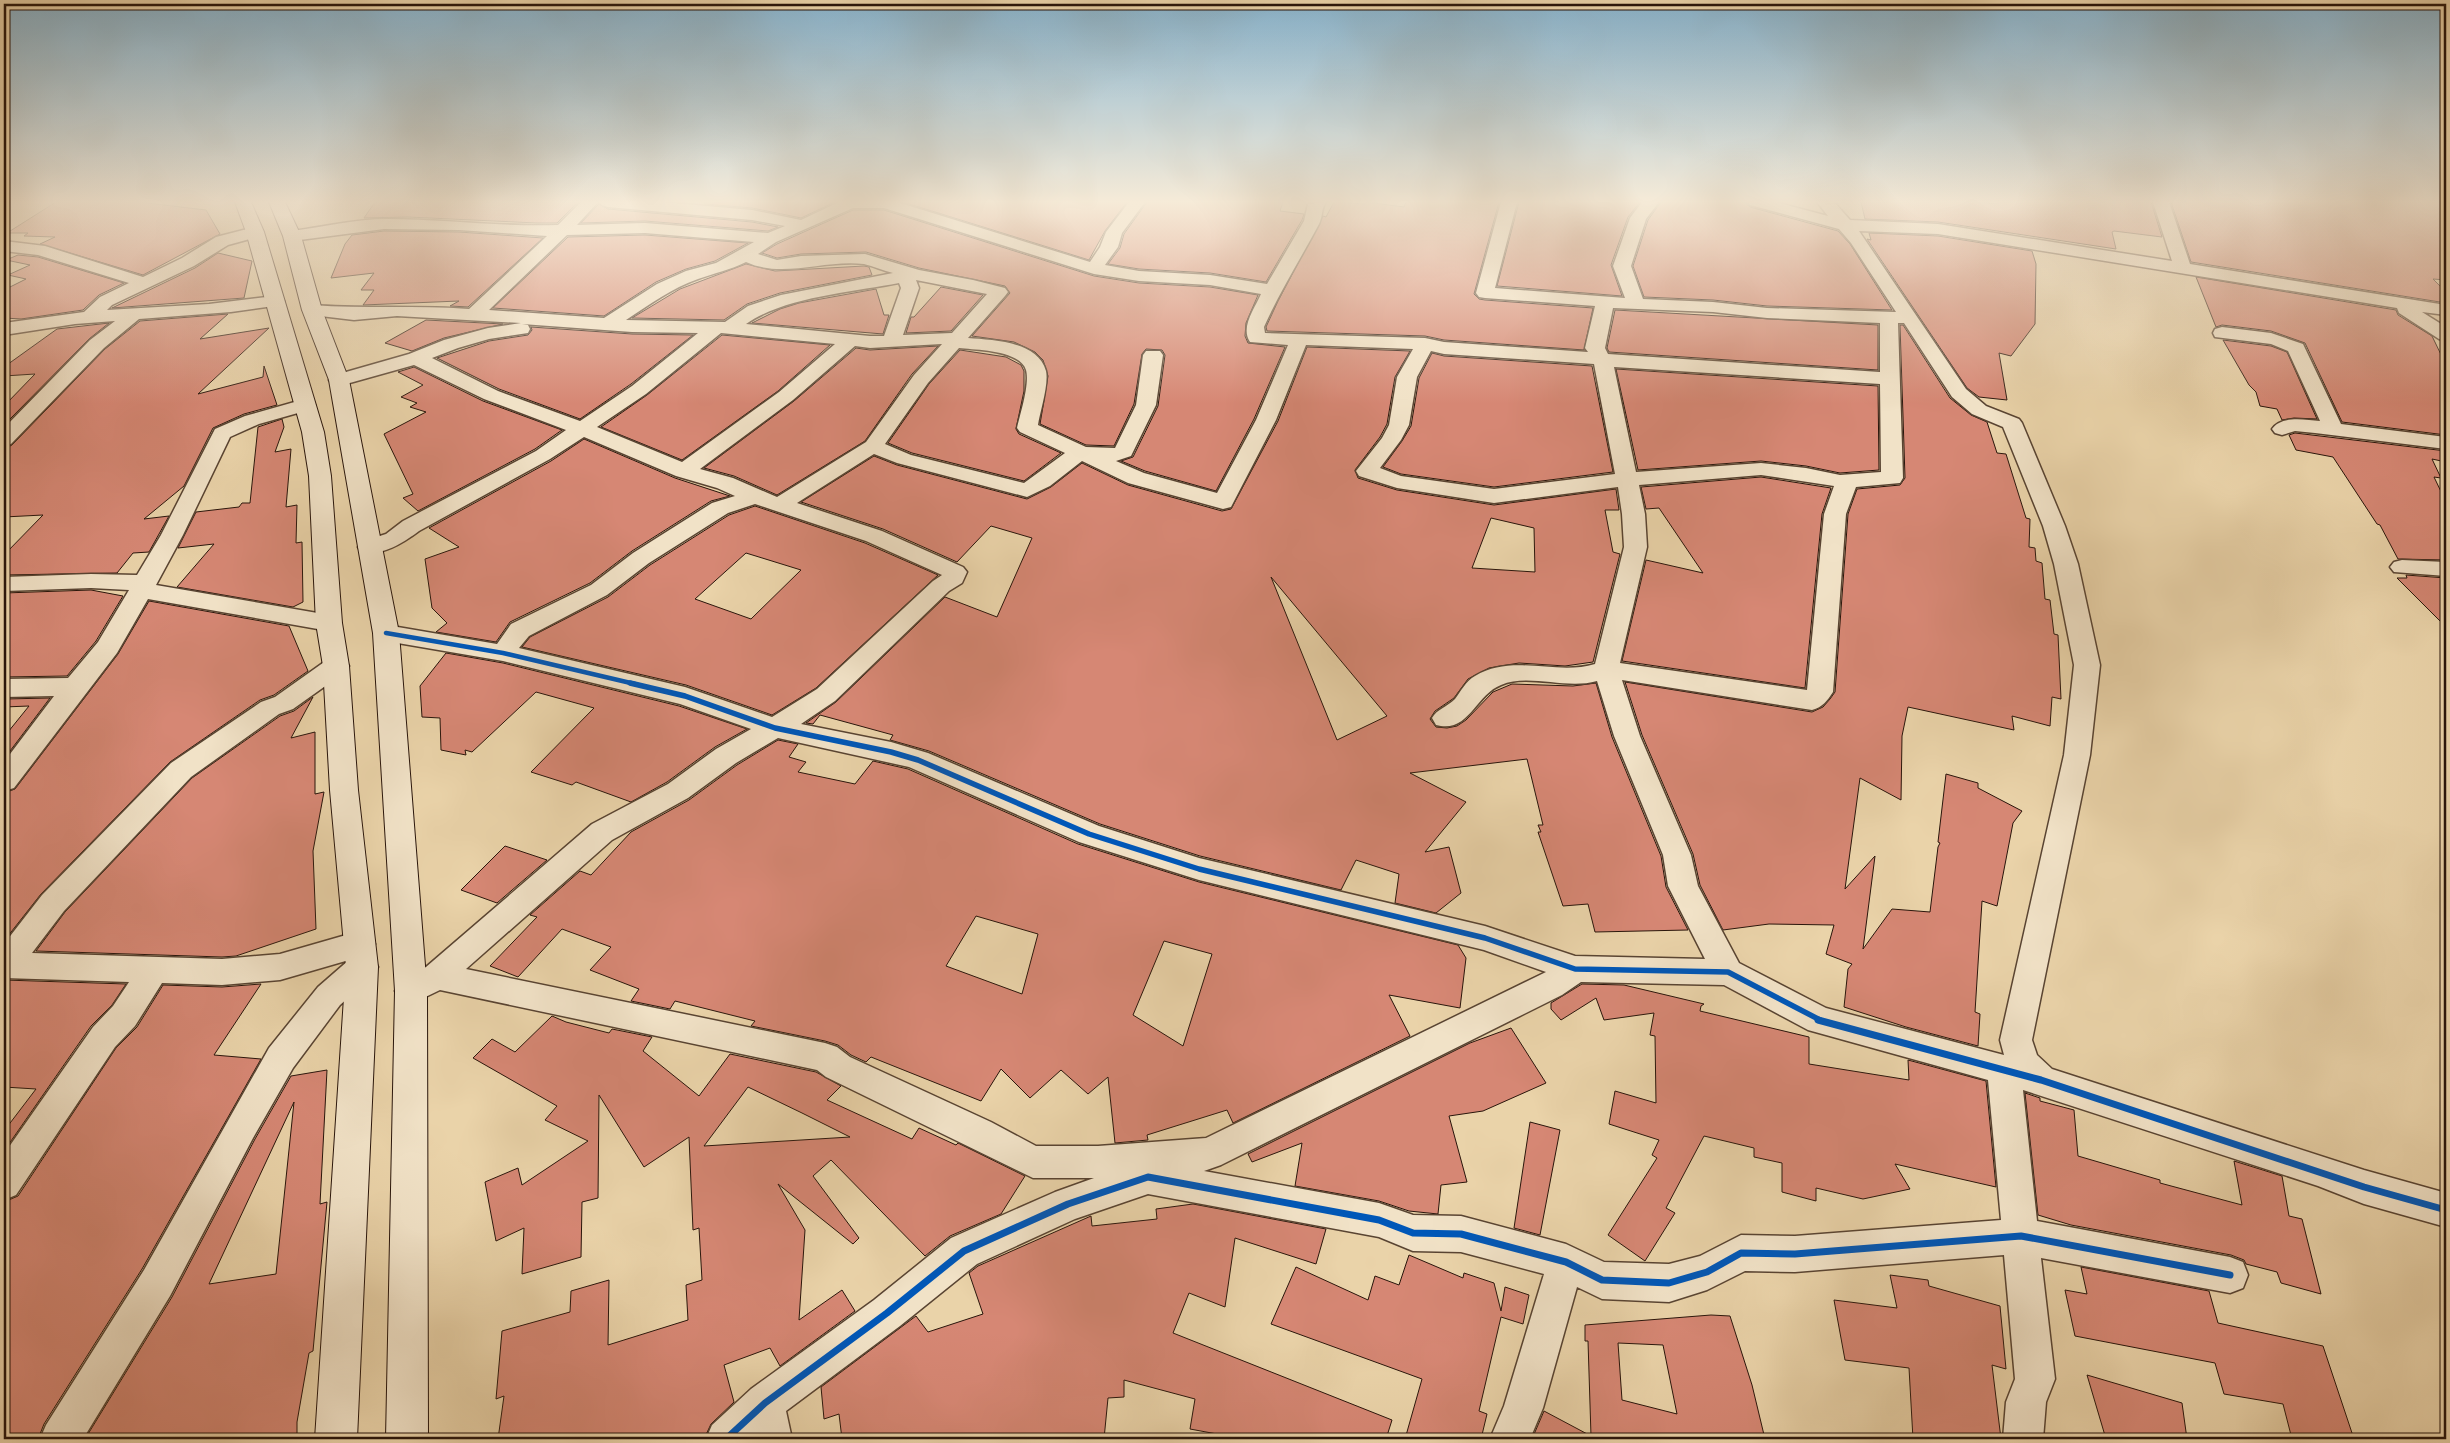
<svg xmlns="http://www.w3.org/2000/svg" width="2450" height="1443" font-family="'Sorts Mill Goudy',serif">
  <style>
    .building { fill: #d68774; stroke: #29150b; fill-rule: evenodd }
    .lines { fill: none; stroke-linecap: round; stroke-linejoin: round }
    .street-casing { stroke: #594432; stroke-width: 3 }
    .secondary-casing { stroke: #29150b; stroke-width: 2 }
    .street { fill: #f1e2c7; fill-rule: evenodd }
    .secondary { fill: #f1e2c7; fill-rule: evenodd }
    .cycleway-far2-casing { stroke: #f1e2c7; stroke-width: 7 }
    .cycleway-far1-casing { stroke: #f1e2c7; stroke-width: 9 }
    .cycleway-casing { stroke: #f1e2c7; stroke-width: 10 }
    .cycleway-far2 { stroke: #0057b8; stroke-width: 4.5 }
    .cycleway-far1 { stroke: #0057b8; stroke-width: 5.5 }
    .cycleway { stroke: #0057b8; stroke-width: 7 }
  </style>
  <rect width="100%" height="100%" fill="#ead3a9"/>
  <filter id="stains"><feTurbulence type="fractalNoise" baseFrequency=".004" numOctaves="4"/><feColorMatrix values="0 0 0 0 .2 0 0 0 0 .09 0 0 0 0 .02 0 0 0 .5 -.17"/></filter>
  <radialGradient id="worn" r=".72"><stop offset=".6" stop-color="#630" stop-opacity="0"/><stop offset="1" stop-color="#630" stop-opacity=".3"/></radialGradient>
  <!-- building -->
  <g class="building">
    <path d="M56 202H138L206 210 220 234 143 275 40 244 55 237 24 236 28 233H7Z"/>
    <path d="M375 202H578L557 223H537L408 217 364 218Z"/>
    <path d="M705 202H835L801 218 752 208 705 204Z"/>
    <path d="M903 202H1127L1105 231 1089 260Z"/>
    <path d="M1147 202H1283L1280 211 1304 214 1302 220 1266 282 1210 273 1139 269 1108 264 1120 248 1124 234Z"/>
    <path d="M1334 202 1365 204 1366 202 1404 207 1406 202H1499L1474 294 1479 299 1485 300 1593 308 1584 350 1444 340 1425 336 1267 331 1266 327 1278 301 1323 216 1326 217Z"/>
    <path d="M1519 202H1640L1628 217 1611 265 1622 296 1497 286Z"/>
    <path d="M1661 202H1744L1750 207 1838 231 1850 244 1892 310 1767 306 1713 300 1644 297 1633 266 1648 220Z"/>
    <path d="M1861 202H1971L1998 204V202H2151L2162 237 2114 231 2112 232 2116 249 1938 222 1865 219Z"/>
    <path d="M2171 202H2446V280L2433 279 2446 292V303L2191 262Z"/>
    <path d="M599 204 608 209 752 222 778 227 768 231 645 221 581 223Z"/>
    <path d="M853 210H884L1094 276 1139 283 1210 287 1258 295 1246 323 1245 336 1248 343 1285 347 1254 419 1216 491 1145 471 1121 461 1133 457 1158 406 1165 355 1162 350 1146 349 1142 354 1134 404 1114 446 1086 445 1040 424 1048 376 1043 360 1035 352 1014 342 972 336 1010 293 1005 286 919 268 866 252 801 254 777 258 762 253 777 244Z"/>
    <path d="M384 231 459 232 543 238 468 307 450 306 459 301 363 305 374 290H361L374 273 331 278 345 244 352 235Z"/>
    <path d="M1869 233 1938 236 2032 251 2036 264 2035 324 2011 356 1999 353 2007 400 1979 397 1967 388 1867 239 1871 240Z"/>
    <path d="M645 235 748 243 715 261 686 269 656 282 604 316 493 308 568 237Z"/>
    <path d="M218 253 252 261 244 298 112 308 195 268Z"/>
    <path d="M18 255 38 257 124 283 99 295 83 310 21 319 4 318V290L26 279 8 275 30 265 6 260Z"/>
    <path d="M746 264 775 271 864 266 869 267 872 275 780 293 747 304 724 320 632 318 680 289Z"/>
    <path d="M2196 277 2396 310 2398 315 2432 336 2446 365V435L2342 422 2305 343 2271 331 2222 325 2216 327Z"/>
    <path d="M941 287 983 295 951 331 906 333 911 317H914Z"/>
    <path d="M876 289 884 315H889L883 334 752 323 780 309 799 303Z"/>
    <path d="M1615 310 1878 325V370L1609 352 1607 348Z"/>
    <path d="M228 314 200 339 269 328 198 394 263 377 264 366 277 405 244 414 213 428 184 486 144 519 169 516 149 552 133 553 117 573 4 575V555L43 515 4 517V452L8 447 12 445 105 349 140 321Z"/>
    <path d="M426 320 503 324 444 338 412 351 385 343Z"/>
    <path d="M109 323 89 339 10 419H4V406L35 374 4 376V367L57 329Z"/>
    <path d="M1900 325H1903L1950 398 1971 415 1987 422 1997 453 2006 454 2026 518 2030 519 2029 547 2035 548 2036 561 2042 563 2045 599 2050 600 2054 634 2058 635 2061 699 2052 697 2050 726 2012 716 2014 730 1908 707 1902 736 1901 800 1860 778 1845 889 1875 856 1863 949 1892 909 1930 912 1938 847 1940 843 1938 842 1946 774 1978 783V788L2022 811 2013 823 1997 906 1982 901 1975 1012 1980 1014 1978 1046 1906 1027 1844 1007 1848 969 1852 964 1826 954 1834 925 1769 924 1723 930 1700 885 1693 854 1642 735 1625 682 1812 712 1823 707 1830 699 1835 692 1848 514 1857 489 1900 485 1905 478Z"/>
    <path d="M531 327 632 334 693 335 631 384 580 419 499 389 437 358 489 341 528 335 532 330Z"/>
    <path d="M722 335 830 345 778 391 682 460 601 427 647 395Z"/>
    <path d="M2223 340 2271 346 2287 352 2317 419 2294 418 2282 420 2277 409 2260 406 2256 392 2249 385Z"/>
    <path d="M938 346 912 374 865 441 777 495 734 476 704 468 794 401 856 348 870 350Z"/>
    <path d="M1307 347 1410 351 1395 377 1387 424 1380 437 1355 470 1358 478 1397 490 1494 505 1616 489 1619 510H1605L1613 552 1620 554 1593 662 1565 666 1519 663 1489 668 1468 679 1454 698 1435 711 1430 719 1436 727 1447 728 1457 726 1466 720 1493 692 1512 684 1573 686 1596 683 1612 737 1661 856 1666 887 1688 930 1595 932 1588 904 1563 906 1538 832H1541L1538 825H1543L1527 759 1410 773 1466 802 1425 852 1449 847 1461 893 1436 913 1395 903 1399 874 1356 860 1341 890 1200 856 1100 824 929 751 890 740 893 735 820 715 813 724 806 723 836 702 945 597 997 617 1032 538 991 526 957 562 883 529 801 502 874 456 897 465 1027 499 1051 487 1082 463 1128 485 1222 511 1231 509 1278 421ZM1491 518 1534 528 1535 572 1472 568ZM1271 577 1387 716 1337 740Z"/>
    <path d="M960 350 1006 357 1021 365 1024 371V391L1016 429 1019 434 1061 453 1024 481 912 453 888 443 929 384Z"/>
    <path d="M1432 353 1444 356 1592 366 1613 472 1494 487 1401 474 1383 467 1402 441 1411 426 1419 378Z"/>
    <path d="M414 367 483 401 562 430 535 449 418 511 403 498 413 494 384 434 426 412 410 407 417 403 401 397 423 385 398 372Z"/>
    <path d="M1616 369 1878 386 1879 470 1840 473 1806 466 1761 461 1638 470Z"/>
    <path d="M282 419 284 427 275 452 291 449 286 507 297 505 296 543 302 542 303 602 293 607 177 587 214 544 178 548 196 512 239 507 242 503H250L258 427Z"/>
    <path d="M2295 433 2446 451V462L2432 459 2441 478 2434 477 2446 502V560L2398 559 2380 525 2377 524 2333 457 2296 450 2289 435Z"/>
    <path d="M584 439 675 478 730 496 711 501 632 551 590 583 510 622 496 642 436 632 447 623 432 608 425 559 459 547 429 528 551 461Z"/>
    <path d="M1761 477 1831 488 1822 514 1805 688 1622 661 1646 560 1703 573 1659 508 1646 509 1641 487Z"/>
    <path d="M755 506 865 543 938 575 816 688 772 715 686 685 522 647 530 637 608 597 650 565 729 515ZM746 553 801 570 751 619 695 599Z"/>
    <path d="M2406 575 2446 578V627L2397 578H2407Z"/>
    <path d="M91 590 123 596 96 641 67 676 4 677V593Z"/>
    <path d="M149 601 289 626 308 671 274 695 260 700 170 762 41 894 4 941V793L15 789 118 654Z"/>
    <path d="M446 653 503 663 679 706 747 729 715 747 667 782 631 802 576 782 572 785 531 772 594 708 536 692 472 752 465 750 466 755 441 750 440 718 422 717 420 686Z"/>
    <path d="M313 697 291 738 315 732V794L324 792 313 851 316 929 236 956 222 957 36 951 65 912 192 778 280 716 294 711Z"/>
    <path d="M50 698 4 759V737L29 706 4 707V699Z"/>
    <path d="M778 740 798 744 789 757 806 762 798 772 855 784 873 761 908 769 1078 844 1199 882 1458 945 1466 958 1460 1008 1389 995 1410 1036 1233 1123 1227 1110 1147 1135 1148 1140 1115 1143 1108 1077 1088 1094 1061 1070 1030 1098 1001 1069 981 1101 871 1057 866 1062 851 1055 838 1045 825 1041 751 1026 755 1021 675 1001 670 1009 631 1001 639 989 590 970 611 947 562 929 518 977 490 966 537 917 530 915 580 871 591 875 631 832 689 800 737 765ZM976 916 1038 934 1022 994 946 966ZM1164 941 1212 954 1183 1046 1133 1015Z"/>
    <path d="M505 846 547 860 497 903 461 890Z"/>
    <path d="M4 980 126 984 112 1005 91 1026 4 1151V1131L36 1089 4 1087Z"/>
    <path d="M261 984 214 1055 261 1059 142 1269 44 1424 38 1439H4V1202L18 1196 116 1048 137 1027 163 985 222 987Z"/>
    <path d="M1582 984 1624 985 1704 1004 1701 1006 1700 1011 1809 1037V1064L1909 1080 1908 1060 1986 1081 1996 1187 1895 1164 1910 1189 1863 1199 1816 1188V1201L1782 1192V1163L1754 1157V1148L1704 1136 1666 1208 1675 1213 1645 1261 1608 1235 1657 1158 1652 1155 1659 1140 1609 1124 1615 1091 1656 1103 1655 1036 1650 1035 1654 1013 1604 1020 1596 998 1561 1020 1551 1009V1003Z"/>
    <path d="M552 1016 566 1022 609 1033 612 1029 652 1037 643 1051 699 1096 730 1054 816 1072 841 1086 827 1100 912 1139 919 1128 956 1145 958 1143 1025 1176 1001 1214 950 1236 925 1256 831 1160 813 1176 859 1238 853 1244 778 1184 805 1230 799 1320 842 1290 855 1311 780 1366 770 1348 724 1365 734 1402 711 1424 704 1439H498L504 1396 496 1399 502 1331 570 1312 571 1291 609 1280 608 1345 688 1320 686 1285 702 1280 699 1228 693 1230 689 1137 644 1167 599 1095 598 1198 582 1202 581 1257 522 1274 524 1228 496 1241 485 1182 518 1168 522 1185 588 1141 545 1120 557 1106 473 1058 492 1039 515 1052ZM748 1087 802 1113 850 1137 704 1146Z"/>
    <path d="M1511 1028 1546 1083 1483 1111 1449 1116 1467 1182 1441 1185 1438 1214 1409 1211 1379 1201 1295 1186 1302 1143 1252 1162 1248 1154 1470 1043Z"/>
    <path d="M327 1070 320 1204 327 1202 313 1351 309 1353 297 1422V1439H85L172 1297 255 1139 291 1076ZM294 1102 276 1274 209 1284Z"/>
    <path d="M2025 1093 2040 1098V1101L2074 1110 2078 1156 2160 1180V1183L2242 1205 2234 1161 2282 1176 2289 1216 2302 1219 2321 1294 2281 1283 2277 1272 2246 1264 2244 1260 2231 1255 2071 1225 2038 1215Z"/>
    <path d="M1530 1122 1560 1130 1540 1235 1514 1228Z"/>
    <path d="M1193 1204 1326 1229 1316 1264 1235 1238 1225 1307 1189 1293 1173 1333 1392 1420 1386 1439H1244L1190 1429 1195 1399 1124 1380V1397L1108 1398 1104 1439H842L839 1414 824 1419 821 1387 916 1316 928 1332 983 1314 969 1273 978 1266 1091 1216 1092 1226 1157 1219 1156 1209Z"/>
    <path d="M1409 1255 1463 1278 1464 1273 1494 1283 1501 1311 1505 1287 1529 1295 1523 1324 1501 1317 1479 1411 1487 1414 1481 1439H1405L1422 1379 1271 1324 1296 1267 1368 1300 1375 1276 1399 1285Z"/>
    <path d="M2081 1267 2209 1291 2218 1323 2323 1346 2354 1439H2292L2283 1404 2224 1394 2215 1363 2075 1336 2065 1290 2087 1294Z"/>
    <path d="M1890 1275 1928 1280 1929 1286 2000 1306 2006 1369 1992 1365 2001 1439H1913L1909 1368 1845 1360 1834 1300 1897 1308Z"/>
    <path d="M1711 1315 1730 1316 1752 1385 1765 1439H1532L1544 1411 1591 1436 1588 1341H1585V1325ZM1618 1343 1663 1345 1677 1414 1622 1400Z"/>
    <path d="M2087 1375 2182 1403 2187 1439H2106Z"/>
  </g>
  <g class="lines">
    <!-- street casing -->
    <g class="street-casing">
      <g id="street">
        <path d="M581 202H598L577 225 645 223 768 233 785 226 752 220 608 207 602 205 600 202H662L752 210 801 220 839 202H897L1090 262 1100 247 1106 232 1129 202H1145L1122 233 1118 247 1105 265 1139 271 1210 275 1267 284 1304 221 1308 204 1326 202C1321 209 1323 216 1319 224 1301 258 1280 291 1264 327L1265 333 1425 338 1444 342 1588 352 1585 348 1595 306 1485 298 1479 297 1476 293 1501 202H1517L1495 288 1625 298 1613 266 1630 218 1642 202H1659L1646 219 1631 266 1643 299 1713 302 1767 308 1896 312 1851 243 1839 229 1750 205 1748 202H1775L1828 216 1817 202H1834L1850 220 1938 224 2172 261 2153 202H2169L2190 264 2446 305V315L2422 312 2446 327V341L2439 339 2399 313 2397 308 1938 234 1859 231 1966 389 1986 406 2019 419 2022 423 2065 526 2078 564 2100 665 2090 755 2032 1040 2037 1055 2052 1069 2364 1170 2446 1193V1227L2364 1204 2318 1186 2023 1090 2037 1221 2230 1257 2243 1262 2248 1275 2243 1288 2230 1293 2041 1258 2055 1379 2046 1402 2043 1439H2003L2006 1402 2015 1379 2004 1255 1795 1272 1745 1271 1707 1290 1669 1302 1602 1299 1577 1287 1543 1408 1530 1439H1490L1504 1406 1544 1274 1461 1252 1413 1251 1379 1237 1148 1194 1075 1219 977 1264 900 1326 786 1411 792 1439H706L712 1425 751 1389 874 1300 951 1238 1055 1192 1094 1178H1033L826 1077 817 1070 440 990 411 1004 400 1000 395 991 400 982 426 967 592 824 668 784 716 749 751 729 680 704 503 661 386 641 377 639 374 633 377 627 386 625 497 644 511 624 591 585 633 553 712 503 735 496 717 488 676 476 584 437 550 459 419 531C403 543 381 557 361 552L358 547 361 542 386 534 403 521 536 451 566 430 484 399 414 365 339 386 332 384 329 380 332 376 409 354 444 340 488 328 521 323 397 316 354 320 312 315 306 314 303 310 306 306 312 305C364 309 416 305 469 309L547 236 459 230 384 229 292 241 286 240 284 236 286 232 292 231C323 227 356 219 387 219 444 219 501 227 558 225ZM853 208H884L1094 274 1139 281 1210 285 1261 294C1255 308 1240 327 1250 342L1288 345 1256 420 1217 493 1144 473 1116 461 1131 456 1156 405 1163 355 1160 351H1146L1143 355 1136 405 1115 448 1086 447 1038 425C1040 412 1049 384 1046 371 1038 341 993 340 968 338L1005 296 1008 292 1005 288 973 280 919 270 865 254 801 256 777 260 758 254 776 242ZM645 233 754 242 716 263 686 271 657 284 604 318 489 310 567 235ZM746 262C783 279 825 259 864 264 873 266 884 271 893 273L781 295 748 306 725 322 626 320C649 305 672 288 698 279 715 273 730 270 746 262ZM916 280 987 294 952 333 903 335 919 288ZM899 283 901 288 884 336H870L746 324C784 297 853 292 899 283ZM1613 308 1713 312 1767 318 1880 323V372L1608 354 1605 348ZM1898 323H1904L1952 397 1972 414 2003 427 2043 526 2054 564 2074 665 2064 755 2000 1040 2004 1055 1826 1008 1739 963 1698 886 1691 855 1640 736 1622 680 1812 710C1823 707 1827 701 1833 692L1846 514 1856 487 1900 483 1903 478ZM522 324 632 332 698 333 632 386 580 421 498 391 432 358 458 348 489 339 528 333 530 329 528 325ZM721 333 835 344 779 392 682 462 597 427 646 394ZM942 344 914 375 866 442 777 497 733 478 700 469 793 400 855 346 870 348ZM1306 345 1413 349 1397 377 1389 425 1382 438 1356 471 1359 476 1397 488 1494 503 1618 487 1622 514 1624 547 1595 664C1556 676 1513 653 1475 676 1466 681 1461 691 1455 699 1447 707 1437 709 1432 718L1436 725C1469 734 1475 695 1501 685 1529 673 1566 690 1597 681L1614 736 1663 855 1668 886 1705 959 1575 956 1485 926 1199 858 1099 826 928 753 891 742 801 724 835 701 949 591 962 583 967 572 963 567 882 531 797 503 874 454 897 463 1027 497 1050 486 1082 461 1128 483 1223 509 1231 507 1276 420ZM959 348C976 350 1020 350 1026 370 1030 384 1020 414 1017 428L1020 432 1065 453 1024 483 911 455 885 444 928 383ZM1431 351 1444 354 1594 364 1615 474 1494 489 1401 476 1380 468 1401 440 1409 425 1417 377ZM1614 367 1880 384 1881 472 1840 475 1806 468 1761 463 1636 472ZM1761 475 1834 486 1824 514 1807 690 1620 663 1647 547 1645 514 1639 485ZM755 504 866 541 942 575 933 581 817 689 772 717 685 687 519 648 529 636 607 595 649 563 728 513ZM778 738 909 767 1079 842 1199 880 1484 950 1546 972 1206 1138 1098 1146H1036L991 1122 850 1057 837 1047 825 1043 466 969 612 840 688 798 736 763ZM1581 982 1724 985 1808 1030 1988 1080 2001 1220 1795 1236 1741 1235 1700 1256 1669 1264 1604 1262 1566 1244 1461 1216 1413 1215 1379 1203 1204 1171 1221 1165 1562 995Z"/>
        <path d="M255 227 261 228 263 232 261 236 228 245 194 266 112 305 107 310 209 304 275 296 281 297 284 301 281 305 231 312 139 319 104 348 11 444 4 446V428L90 340 115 321 75 324 4 335V323L84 312 100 297 129 283 38 255 4 251V241L45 246 143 277 182 258 216 237Z"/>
        <path d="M2222 327 2271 333 2303 344 2341 424 2446 437V449L2315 433 2295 431 2282 435 2275 433 2272 429C2282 415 2305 420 2320 421L2288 351 2271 344 2215 337 2213 333 2215 329Z"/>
        <path d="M305 399 312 401 315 405 312 409 259 424 230 437 183 535 156 585 329 615 338 617 341 623 338 629 329 631 148 599 117 653 14 788 4 791V762L54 696 4 697V679L68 678 98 642 129 590 91 588 4 591V577L91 574 137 575 161 535 215 429 245 416Z"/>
        <path d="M2402 560 2446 562V576L2394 572 2390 567 2394 562Z"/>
        <path d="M336 657 345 660 349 666 345 672 293 709 279 714 191 777 64 911 32 953 222 959 280 954 360 931 371 935 375 944 371 953 365 955 373 958 378 967 373 976 340 1005 293 1068 253 1138 170 1296 83 1439H40L46 1425 144 1270 269 1048 318 987 349 960 280 980 222 985 162 983 135 1026 115 1047 16 1195 4 1200V1154L93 1027 113 1006 129 982 4 978V944L42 895 171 763 261 702 275 697 327 660Z"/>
      </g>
    </g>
    <!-- secondary casing -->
    <g class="secondary-casing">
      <g id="secondary">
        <path d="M235 202H251L264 232 324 432 331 476 342 623 349 666 358 790 378 967 357 1439H315L346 967 330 790 323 666 316 623 309 476 302 432 246 232Z"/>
        <path d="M269 202H285L301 236 322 310 349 380 399 633 427 991 428 1439H386L395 991 373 633 329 380 302 310 283 236Z"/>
      </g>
    </g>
    <!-- street -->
    <use href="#street" class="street"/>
    <!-- secondary -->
    <use href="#secondary" class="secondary"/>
    <!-- cycleway-far2 casing -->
    <g class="cycleway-far2-casing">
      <path id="cycleway-far2" d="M386 633 503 653 635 684"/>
    </g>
    <!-- cycleway-far1 casing -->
    <g class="cycleway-far1-casing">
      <path id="cycleway-far1" d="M630 683 685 696 775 728 891 752 918 760 1089 834 1199 869 1485 938 1575 969 1728 972 1822 1021"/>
    </g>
    <!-- cycleway casing -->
    <g class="cycleway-casing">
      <g id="cycleway">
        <path d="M1818 1020 2041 1080 2364 1187 2446 1210"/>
        <path d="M726 1439 765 1403 887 1313 964 1251 1068 1204 1148 1177 1379 1220 1413 1233 1461 1234 1566 1262 1602 1280 1669 1283 1707 1272 1741 1253 1795 1254 2021 1236 2230 1275"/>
      </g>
    </g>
    <!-- cycleway-far2 -->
    <use href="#cycleway-far2" class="cycleway-far2"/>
    <!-- cycleway-far1 -->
    <use href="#cycleway-far1" class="cycleway-far1"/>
    <!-- cycleway -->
    <use href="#cycleway" class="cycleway"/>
  </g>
  <!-- sky -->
  <linearGradient id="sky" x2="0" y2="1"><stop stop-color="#88b5d0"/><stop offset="0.5" stop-color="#f6ebd8"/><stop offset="1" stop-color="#f6ebd8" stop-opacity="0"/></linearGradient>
  <rect width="2450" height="404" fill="url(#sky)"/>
  <!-- margin -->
  <rect width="2450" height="1443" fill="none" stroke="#ead3a9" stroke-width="20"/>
  <rect x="5" y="5" width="2440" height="1433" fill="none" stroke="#29150b" stroke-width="2.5"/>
  <rect x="10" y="10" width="2430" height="1423" fill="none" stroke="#29150b"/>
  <rect width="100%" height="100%" filter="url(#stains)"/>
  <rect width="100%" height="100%" fill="url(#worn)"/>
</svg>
